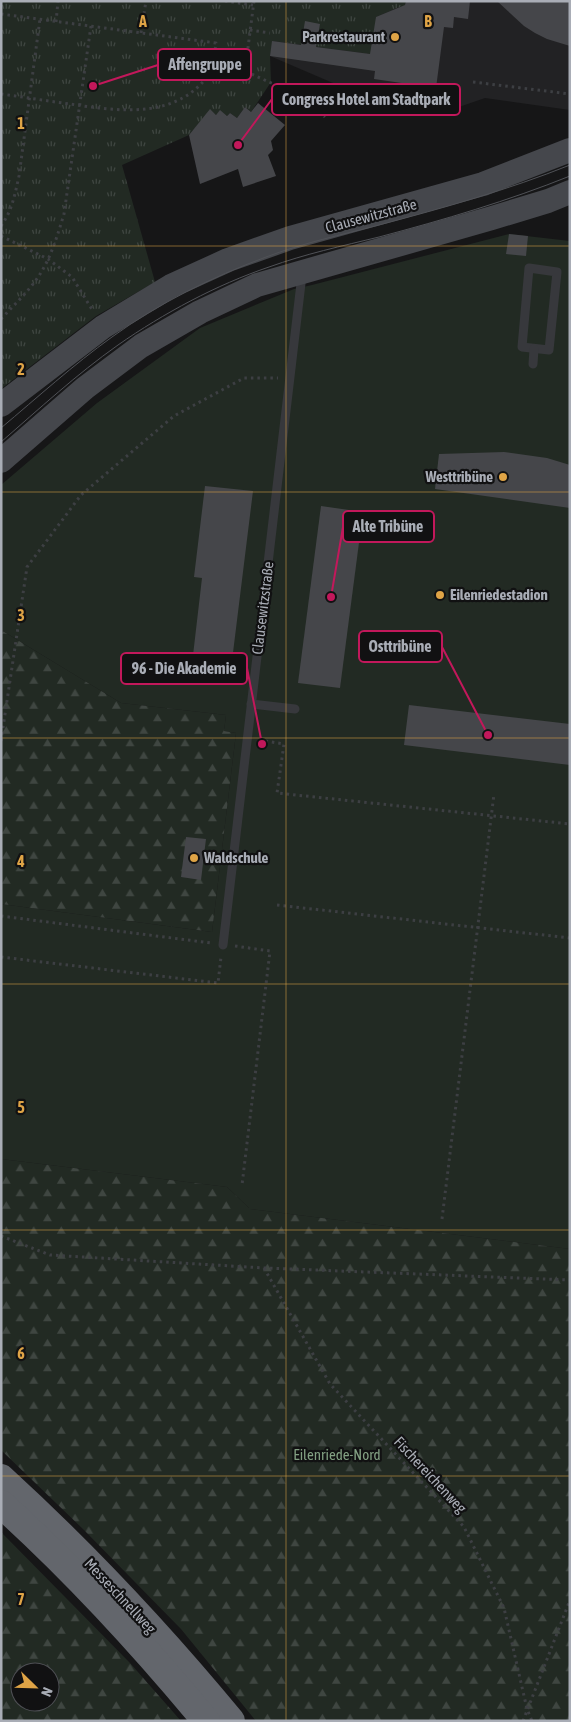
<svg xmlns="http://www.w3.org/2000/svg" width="571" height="1722" font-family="'Asap Condensed',sans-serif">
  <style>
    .built { fill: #222224 }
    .grass { fill: #222a23 }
    .forest { fill: url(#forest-firs); fill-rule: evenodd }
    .park { fill: url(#park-tufts) }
    .building { fill: #45464a }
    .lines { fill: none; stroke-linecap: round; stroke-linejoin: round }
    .path { stroke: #3d3f43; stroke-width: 3; stroke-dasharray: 2.5 4; stroke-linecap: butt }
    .lane { stroke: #37383c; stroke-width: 9 }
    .secondary { stroke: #45474c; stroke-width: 24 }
    .highway { stroke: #63666c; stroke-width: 28 }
    .tram { stroke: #505257; stroke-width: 1 }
    .grid { fill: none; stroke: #dfa446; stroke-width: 1; stroke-opacity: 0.55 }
    .poi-dot { fill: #dfa446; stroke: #111112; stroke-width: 2 }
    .labels { text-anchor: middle; stroke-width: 4.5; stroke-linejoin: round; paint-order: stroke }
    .poi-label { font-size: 15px; font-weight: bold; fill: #a9adb6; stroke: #111112; text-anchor: end }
    .street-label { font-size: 15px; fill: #a9adb6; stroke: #111112 }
    .park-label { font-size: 15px; fill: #829f82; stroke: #111112 }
    .grid-label { font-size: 16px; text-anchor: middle; font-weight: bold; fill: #dfa446; stroke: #111112; stroke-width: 4.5; stroke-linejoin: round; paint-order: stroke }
    .leader { fill: none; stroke: #c2185b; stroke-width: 2 }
    .callout-dot { fill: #c2185b; stroke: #111112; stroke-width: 2 }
    .callout { fill: #111112; stroke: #c2185b; stroke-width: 2 }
    .callout-label { font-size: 16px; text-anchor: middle; font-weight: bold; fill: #a9adb6 }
  </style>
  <defs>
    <pattern id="forest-firs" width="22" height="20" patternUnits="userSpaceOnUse" patternTransform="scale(1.25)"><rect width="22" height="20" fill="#222a23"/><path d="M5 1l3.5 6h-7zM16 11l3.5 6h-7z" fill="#3f4641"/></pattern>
    <pattern id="park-tufts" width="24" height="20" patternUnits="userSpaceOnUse" patternTransform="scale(1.25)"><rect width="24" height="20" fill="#222a23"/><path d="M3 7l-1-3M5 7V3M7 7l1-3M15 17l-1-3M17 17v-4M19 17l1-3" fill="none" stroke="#3f4641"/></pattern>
  </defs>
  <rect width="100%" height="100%" fill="#161617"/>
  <!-- built -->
  <path class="built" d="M278 1H570V110L485 98 433 116 368 98 270 56Z"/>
  <!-- grass -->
  <path class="grass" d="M509 234 570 241V1249L250 1209 227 1187 1 1159V904L212 932 236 733 224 731 226 715 121 703 1 630V485L97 403 200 328 294 289 312 285Z"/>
  <!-- forest -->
  <g class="forest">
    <path d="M1 630 121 703 226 715 224 731 236 733 212 932 1 904Z"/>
    <path d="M1 1159 227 1187 250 1209 570 1249V1721H256L181 1629 84 1530 1 1450Z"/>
    <path d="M1 1532 130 1663 181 1721H1ZM20 1672H50V1702H20Z"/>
  </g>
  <!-- park -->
  <path class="park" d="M1 1H406L405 8 399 7 376 17 378 55 273 41 270 56 271 82 251 112 245 107 237 118 230 113 227 116 220 111 216 115 210 110 189 135 122 165 155 282 96 316 1 389Z"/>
  <!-- building -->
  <g class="building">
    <path d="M406 1H470L468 19 454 17 453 28 444 27 436 88 374 79 375 71 270 56 272 41 301 45 305 21 320 24 316 47 370 54 376 17 405 5Z"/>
    <path d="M497 1H570V46L547 39 535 33 524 26Z"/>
    <path d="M258 103 285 125 271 141 273 150 268 155 276 176 243 187 238 169 200 184 189 135 210 109 216 115 220 110 227 116 230 113 237 118 245 107 251 112Z"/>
    <path d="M509 234 528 236 526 256 506 254Z"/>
    <path d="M504 452 547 458 570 465V508L435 489 439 454Z"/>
    <path d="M205 486 253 491 229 685 190 681 202 578 194 577Z"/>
    <path d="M321 506 363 512 340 688 298 683Z"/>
    <path d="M409 705 570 724V765L404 745Z"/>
    <path d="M186 837 206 839 201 880 181 877Z"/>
  </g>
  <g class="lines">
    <!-- path -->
    <g class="path">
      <path d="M225 1 253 5"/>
      <path d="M254 1 245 71 304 98 325 117"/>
      <path d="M1 14 216 43 213 68 245 71"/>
      <path d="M56 22 58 1"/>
      <path d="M250 30 270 33"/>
      <path d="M141 33 146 1"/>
      <path d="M473 82 570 94"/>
      <path d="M1 94C24 97 47 101 70 104 122 112 182 120 213 68"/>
      <path d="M1 226C12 211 15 194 19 176L40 19"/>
      <path d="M1 236 48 259 72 277 93 311"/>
      <path d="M1 319C13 306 26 294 36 280 50 261 57 237 64 214L91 26"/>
      <path d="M259 740 284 744 277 793 570 824"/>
      <path d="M1 741 27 567 81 495 174 416 244 378H278"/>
      <path d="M277 905 570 938"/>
      <path d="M1 916 211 943"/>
      <path d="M235 946 270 951 242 1185"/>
      <path d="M1 957 218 983 221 957"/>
      <path d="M442 1219 494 794"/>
      <path d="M1 1236 50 1255 264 1268 570 1280"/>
      <path d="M264 1268 330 1384 464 1527 504 1608 527 1709 532 1721"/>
      <path d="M523 1721 570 1600"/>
    </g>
    <!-- lane -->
    <g class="lane">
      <path d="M529 268 557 272 549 350 522 347Z"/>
      <path d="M533 364 534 349"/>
      <path d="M251 704 295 709"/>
      <path d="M223 945 302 275"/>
    </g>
    <!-- secondary -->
    <g class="secondary">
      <path d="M1 405 103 327 171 286 228 260 290 238 483 184 570 150"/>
      <path d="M1 461 85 388 141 346 200 312 257 285 492 218 548 201 570 192"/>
    </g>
    <!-- highway -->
    <g class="highway">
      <path d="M1 1478C83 1553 160 1635 231 1721"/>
      <path d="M1 1504C74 1570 143 1645 206 1721"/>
    </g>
    <!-- tram -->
    <g class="tram">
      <path d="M1 428C38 397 73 365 112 337 159 303 212 277 266 257 303 243 341 235 379 225 443 208 508 190 570 165"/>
      <path d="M1 442C39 409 77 374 118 345 164 313 216 285 269 267 305 254 342 246 379 237 443 220 508 201 570 176"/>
    </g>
  </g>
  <!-- grid -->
  <path class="grid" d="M286 1V1721M1 246H570M1 492H570M1 738H570M1 984H570M1 1230H570M1 1476H570"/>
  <!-- markers -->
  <g class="poi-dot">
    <circle cx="395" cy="37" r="5"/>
    <circle cx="503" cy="477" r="5"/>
    <circle cx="440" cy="595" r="5"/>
    <circle cx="194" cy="858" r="5"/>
  </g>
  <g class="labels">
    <!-- poi labels -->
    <g class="poi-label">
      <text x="385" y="42">Parkrestaurant</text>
      <text x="493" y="482">Westtribüne</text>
      <text x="450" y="600" text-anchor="start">Eilenriedestadion</text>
      <text x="204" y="863" text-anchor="start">Waldschule</text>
    </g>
    <!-- street labels -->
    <g class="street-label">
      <text transform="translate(371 216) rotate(-15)" y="5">Clausewitzstraße</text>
      <text transform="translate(263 608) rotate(-83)" y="5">Clausewitzstraße</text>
      <text transform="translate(430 1475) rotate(47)" y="5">Fischereichenweg</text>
      <text transform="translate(120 1596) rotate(47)" y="5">Messeschnellweg</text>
    </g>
    <!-- park labels -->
    <g class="park-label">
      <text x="337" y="1460">Eilenriede-Nord</text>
    </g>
  </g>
  <g class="grid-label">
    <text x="143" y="27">A</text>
    <text x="428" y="27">B</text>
    <text x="21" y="129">1</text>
    <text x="21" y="375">2</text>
    <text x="21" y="621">3</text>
    <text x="21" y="867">4</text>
    <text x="21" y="1113">5</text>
    <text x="21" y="1359">6</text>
    <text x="21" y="1605">7</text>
  </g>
  <!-- callouts -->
  <path class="leader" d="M93 86L158 65M238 145L272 99M331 597L343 527M488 735L442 647M262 744L247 668"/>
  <g class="callout-dot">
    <circle cx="93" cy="86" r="5"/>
    <circle cx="238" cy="145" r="5"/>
    <circle cx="331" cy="597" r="5"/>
    <circle cx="488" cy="735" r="5"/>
    <circle cx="262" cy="744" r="5"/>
  </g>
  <g class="callout">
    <rect x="158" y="49" width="93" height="31" rx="5"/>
    <rect x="272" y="84" width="188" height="31" rx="5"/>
    <rect x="343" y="511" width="91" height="31" rx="5"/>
    <rect x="359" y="631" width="83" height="31" rx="5"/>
    <rect x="121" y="653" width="126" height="31" rx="5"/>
  </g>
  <g class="callout-label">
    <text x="205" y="70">Affengruppe</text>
    <text x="366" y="105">Congress Hotel am Stadtpark</text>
    <text x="388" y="532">Alte Tribüne</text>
    <text x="400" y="652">Osttribüne</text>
    <text x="184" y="674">96 - Die Akademie</text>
  </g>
  <!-- border -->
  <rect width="571" height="1722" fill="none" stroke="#a9adb6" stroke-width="5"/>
  <!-- north arrow -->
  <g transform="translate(35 1687) rotate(113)"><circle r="24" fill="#111112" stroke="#4e4f54"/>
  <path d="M0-4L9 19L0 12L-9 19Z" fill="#dfa446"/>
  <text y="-8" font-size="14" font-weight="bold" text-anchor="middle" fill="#a9adb6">N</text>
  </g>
</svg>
